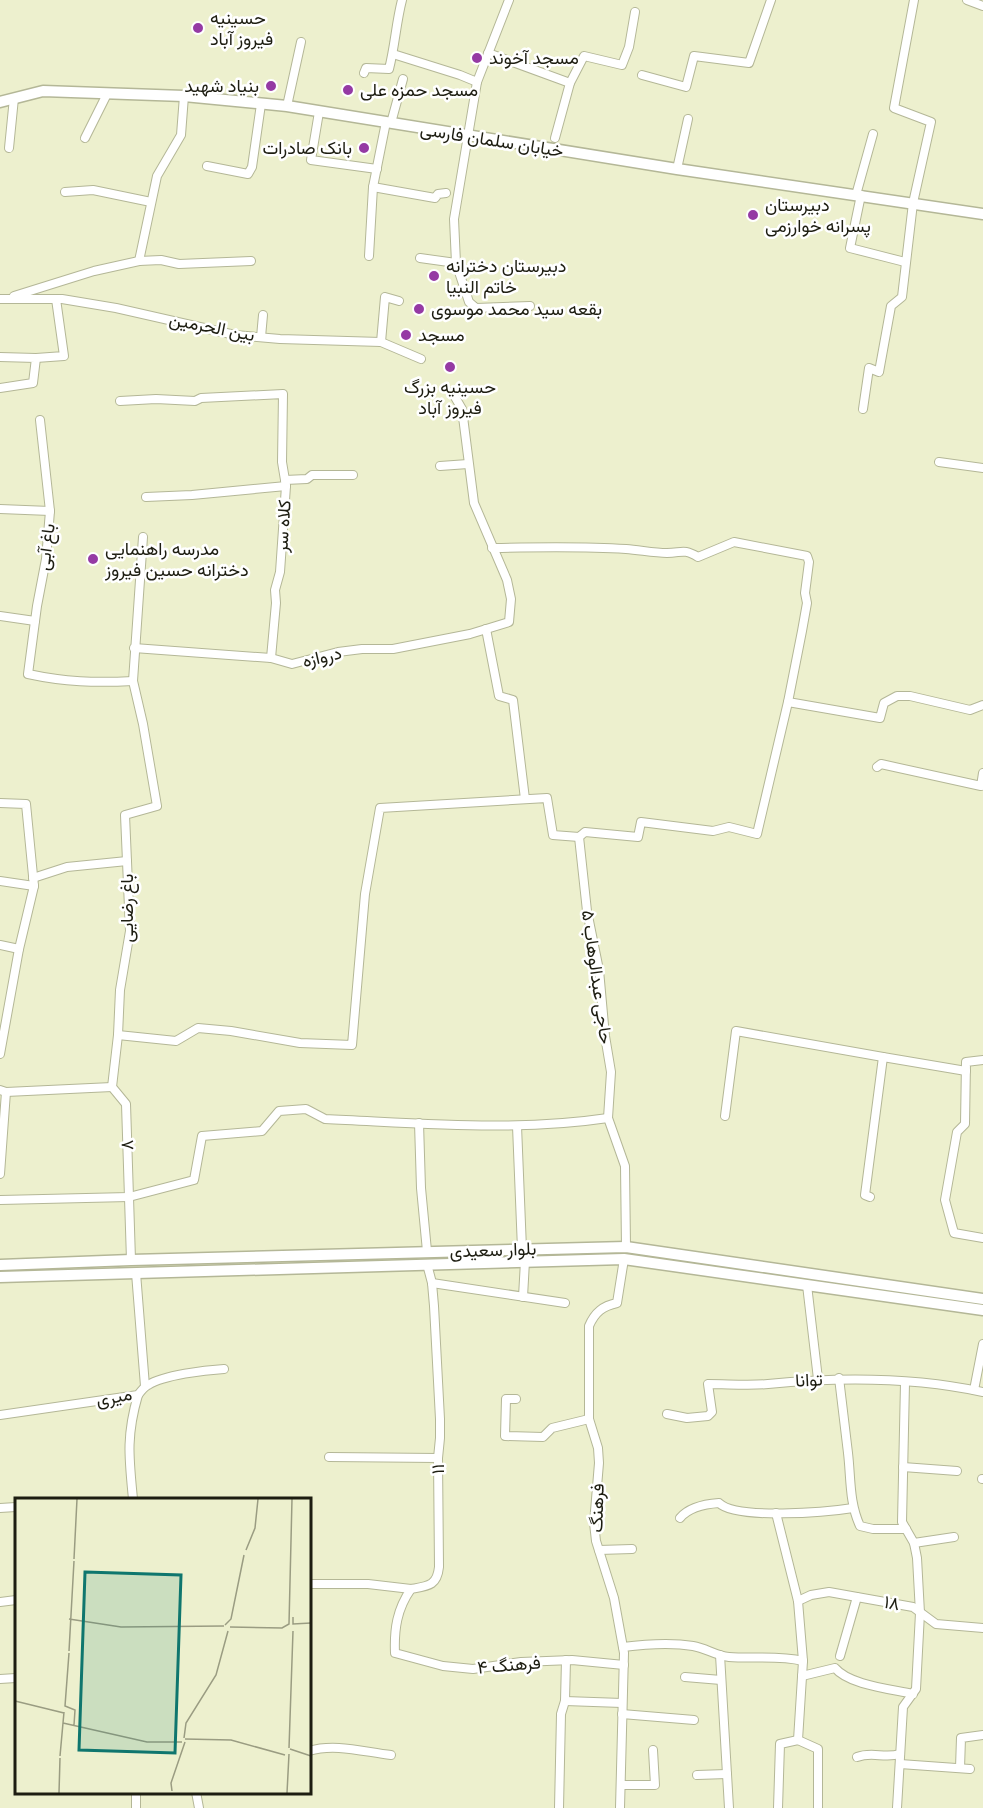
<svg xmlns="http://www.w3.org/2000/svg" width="983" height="1808" font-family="'Fira Sans Condensed',Vazirmatn,sans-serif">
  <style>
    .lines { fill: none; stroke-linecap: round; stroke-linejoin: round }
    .minor-casing { stroke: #b4b797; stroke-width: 10 }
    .secondary-casing { stroke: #b4b797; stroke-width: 13 }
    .minor { stroke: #fff; stroke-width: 8 }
    .secondary { stroke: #fff; stroke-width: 10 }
    .poi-dot { fill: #953aa4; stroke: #fff; stroke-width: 2 }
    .labels { text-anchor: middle; stroke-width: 5; stroke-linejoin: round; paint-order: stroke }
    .poi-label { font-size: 18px; fill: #1d1d11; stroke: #fff; text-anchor: start }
    .street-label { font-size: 18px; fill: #1d1d11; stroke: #fff }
    .inset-road { fill: none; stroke: #9a9c82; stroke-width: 1.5 }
    .view { fill: #0f766e; fill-opacity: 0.15; stroke: #0f766e; stroke-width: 3 }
    .inset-edge { fill: none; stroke: #1d1d11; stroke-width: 3 }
  </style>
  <rect width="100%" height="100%" fill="#edf0ce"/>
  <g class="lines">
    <!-- minor casing -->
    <g class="minor-casing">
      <g id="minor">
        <path d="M509 0 477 82 454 219 456 263 469 302 476 308 530 306"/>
        <path d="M967 0 983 6"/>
        <path d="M488 53 570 83"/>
        <path d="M393 54 460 75 477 82"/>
        <path d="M364 73 366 68 389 69C395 46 396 23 402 0"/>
        <path d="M642 75 686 87 694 56 749 63 771 0"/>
        <path d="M287 106 301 42"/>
        <path d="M319 112 311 160 377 169"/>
        <path d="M391 123 403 79"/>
        <path d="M85 138 107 94"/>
        <path d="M555 138 570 83 584 56 622 65 629 47 635 12"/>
        <path d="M9 148 14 98"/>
        <path d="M207 166 248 174 252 167 261 104"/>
        <path d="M677 169 688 119"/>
        <path d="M373 187 435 198 438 194 446 193"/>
        <path d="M65 192 93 190 151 202"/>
        <path d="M856 195 873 134"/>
        <path d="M861 195 850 248 905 262"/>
        <path d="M369 256 373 187 386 122"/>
        <path d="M420 258 456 263"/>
        <path d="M139 261 157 176 181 135 184 96"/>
        <path d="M14 296 94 271 139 261 161 260 179 264 251 261"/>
        <path d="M0 299H62L116 308 235 335 280 339 381 342 421 359"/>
        <path d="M261 337 263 315"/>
        <path d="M381 342 385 297 399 301"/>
        <path d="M0 357 36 358 33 383 0 388"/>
        <path d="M36 358 64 356 56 299"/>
        <path d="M120 401 156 399 195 401 201 398 283 394 282 462 286 486 280 572 275 590 276 603 271 658"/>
        <path d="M863 409 869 368 879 372 891 306 902 297 913 203 931 122 894 108 914 0"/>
        <path d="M40 420 50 511 46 559 37 606 28 674C65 682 95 683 133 681"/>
        <path d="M939 462 983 468"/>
        <path d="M440 466 468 464"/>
        <path d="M285 480 307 479 312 475H353"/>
        <path d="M146 497 192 495 286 486"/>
        <path d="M0 509 50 511"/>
        <path d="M0 616 35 621"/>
        <path d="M486 629 499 696 513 700 525 799"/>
        <path d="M134 648 271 658 292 664 338 652 362 649H393L470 634 509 622 511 599 507 580 474 503 462 409 452 392"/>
        <path d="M788 702 880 718 884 703 897 696H910L970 710 983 705"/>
        <path d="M877 767 881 764 981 786 983 773"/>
        <path d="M0 803 26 804 34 886 19 949 0 1054"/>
        <path d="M579 837 587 911 599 970 605 1036 611 1072 608 1118 625 1166 626 1247"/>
        <path d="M33 878 67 867 127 861"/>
        <path d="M0 881 34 886"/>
        <path d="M0 945 19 949"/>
        <path d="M118 1035 176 1041 198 1028 231 1031 300 1043 352 1045 365 894 380 808 547 798 553 835 579 837 585 832 638 837 641 822 713 831 729 827 757 834 788 702 802 631 807 603 805 593 809 562 807 556 734 542 698 557C683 548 682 553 667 553 654 553 640 550 626 549 581 546 537 547 492 548"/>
        <path d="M983 1060 966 1062 965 1124 957 1132 945 1200 954 1233 983 1238"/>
        <path d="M0 1090 6 1092 112 1087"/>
        <path d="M725 1116 736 1031 883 1057"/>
        <path d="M419 1123 421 1188 427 1251"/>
        <path d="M517 1126 522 1249"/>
        <path d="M0 1174 6 1092"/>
        <path d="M870 1197 865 1195 883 1057 966 1071"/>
        <path d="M0 1200 129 1197 194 1180 202 1136 262 1131 279 1111 306 1109 325 1119C419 1123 515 1132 608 1118"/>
        <path d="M131 1260 126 1104 112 1087 118 1035 120 990 130 931 125 815 157 806 143 724 133 681 143 537"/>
        <path d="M427 1264 432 1283 434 1306 440 1419V1438L438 1458 439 1567C437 1586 428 1586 411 1589 397 1609 394 1629 395 1653L443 1666 473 1669 521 1662 572 1660 624 1665"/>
        <path d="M136 1273 145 1386"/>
        <path d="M432 1283 565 1303"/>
        <path d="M807 1285 818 1379"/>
        <path d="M523 1297 525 1261"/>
        <path d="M839 1378C842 1403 845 1428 848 1453 851 1478 849 1502 860 1526L873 1529H906"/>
        <path d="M974 1390 983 1344"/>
        <path d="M516 1399H506L505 1436 543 1437 552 1428 589 1419"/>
        <path d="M667 1414 687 1418 708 1416 712 1412 708 1384C728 1384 749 1386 768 1384 839 1377 913 1377 983 1392"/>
        <path d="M0 1415 138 1395C141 1391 144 1387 148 1385 164 1375 205 1370 224 1369"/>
        <path d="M329 1457 438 1458"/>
        <path d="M903 1467 957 1471"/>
        <path d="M982 1479H983"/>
        <path d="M133 1499C129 1458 126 1436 138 1395"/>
        <path d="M0 1508 16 1507"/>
        <path d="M776 1513 798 1601 803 1661 798 1740 818 1749V1808"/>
        <path d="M680 1518C689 1507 705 1504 719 1503 736 1520 828 1512 853 1508"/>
        <path d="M914 1543 954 1537"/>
        <path d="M599 1550 632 1549"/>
        <path d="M309 1584H368L411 1589"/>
        <path d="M798 1601 811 1595 829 1592 913 1607 936 1624 983 1628"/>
        <path d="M0 1602 16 1600"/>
        <path d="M623 1647C646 1644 670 1642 693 1646 706 1648 716 1656 729 1657 754 1659 779 1655 803 1661"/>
        <path d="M720 1655 729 1808"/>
        <path d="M840 1656 857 1597"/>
        <path d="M802 1676 835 1668C849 1685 891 1689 913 1694"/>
        <path d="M685 1677 721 1680"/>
        <path d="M0 1679 16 1678"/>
        <path d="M565 1701 622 1703"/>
        <path d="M622 1714 694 1720"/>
        <path d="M309 1751C335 1743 364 1752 391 1755"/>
        <path d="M857 1757C873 1751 884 1759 900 1754"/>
        <path d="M900 1764 970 1769"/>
        <path d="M960 1768 961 1738 983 1735"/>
        <path d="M697 1775 727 1774"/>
        <path d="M621 1785H655L653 1750"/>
        <path d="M136 1792V1808"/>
        <path d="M196 1792 199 1808"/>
        <path d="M559 1808 561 1714 565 1701 566 1660"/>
        <path d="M620 1808 624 1653 614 1598 596 1541 594 1523 599 1463 598 1448 589 1419V1326C595 1312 603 1306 617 1303L624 1259"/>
        <path d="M778 1808 780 1744 798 1740"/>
        <path d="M897 1808 903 1707 916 1689 920 1613 917 1558 914 1543 902 1522 905 1383"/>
      </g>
    </g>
    <!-- secondary casing -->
    <g class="secondary-casing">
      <g id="secondary">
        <path d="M0 102 43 91 184 96 287 106 677 169 983 214"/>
        <path d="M0 1265 131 1260 626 1247 983 1299"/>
        <path d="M0 1277 624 1259 983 1310"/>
      </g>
    </g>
    <!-- minor -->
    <use href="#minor" class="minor"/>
    <!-- secondary -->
    <use href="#secondary" class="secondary"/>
  </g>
  <!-- markers -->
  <g class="poi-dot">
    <circle cx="198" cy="28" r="6"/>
    <circle cx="477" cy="58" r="6"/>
    <circle cx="271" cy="86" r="6"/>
    <circle cx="348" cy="90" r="6"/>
    <circle cx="364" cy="148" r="6"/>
    <circle cx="753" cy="215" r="6"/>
    <circle cx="434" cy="276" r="6"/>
    <circle cx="419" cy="309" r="6"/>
    <circle cx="406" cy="335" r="6"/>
    <circle cx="450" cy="367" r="6"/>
    <circle cx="93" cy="559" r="6"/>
  </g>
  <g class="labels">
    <!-- poi labels -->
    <g class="poi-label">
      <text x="210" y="24">حسینیه<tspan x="210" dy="21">فیروز آباد</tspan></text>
      <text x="489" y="64">مسجد آخوند</text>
      <text x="259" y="92" text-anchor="end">بنیاد شهید</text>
      <text x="360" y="96">مسجد حمزه علی</text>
      <text x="352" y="154" text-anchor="end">بانک صادرات</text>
      <text x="765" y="211">دبیرستان<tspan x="765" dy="21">پسرانه خوارزمی</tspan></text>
      <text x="446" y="272">دبیرستان دخترانه<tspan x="446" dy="21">خاتم النبیا</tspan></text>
      <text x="431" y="315">بقعه سید محمد موسوی</text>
      <text x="418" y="341">مسجد</text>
      <text x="450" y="393" text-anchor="middle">حسینیه بزرگ<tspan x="450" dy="21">فیروز آباد</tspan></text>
      <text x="105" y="555">مدرسه راهنمایی<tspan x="105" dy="21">دخترانه حسین فیروز</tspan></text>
    </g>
    <!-- street labels -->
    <g class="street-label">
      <text transform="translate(492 140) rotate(9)" y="6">خیابان سلمان فارسی</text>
      <text transform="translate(212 327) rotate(11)" y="6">بین الحرمین</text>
      <text transform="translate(283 526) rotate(-86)" y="6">کلاه سر</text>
      <text transform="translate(46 547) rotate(-83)" y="6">باغ آبی</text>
      <text transform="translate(322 657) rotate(-13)" y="6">دروازه</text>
      <text transform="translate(127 908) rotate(-90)" y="6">باغ رضایی</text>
      <text transform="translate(597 977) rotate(82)" y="6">حاجی عبدالوهاب ۵</text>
      <text transform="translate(127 1145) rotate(-92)" y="6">۸</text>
      <text transform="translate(493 1250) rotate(-2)" y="6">بلوار سعیدی</text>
      <text transform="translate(809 1380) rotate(-3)" y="6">توانا</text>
      <text transform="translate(114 1397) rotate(-11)" y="6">میری</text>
      <text transform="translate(438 1469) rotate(-90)" y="6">۱۱</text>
      <text transform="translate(597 1508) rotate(-88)" y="6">فرهنگ</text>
      <text transform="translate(892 1603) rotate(10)" y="6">۱۸</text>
      <text transform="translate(509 1665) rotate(-5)" y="6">فرهنگ ۴</text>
    </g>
  </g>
  <!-- overview -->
  <g transform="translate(15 1498)">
    <rect width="296" height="296" fill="#edf0ce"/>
    <path class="inset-road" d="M231 52 240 30 243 1M59 61 62 1M278 119V126L296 125M54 121 106 129 209 128M210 127 216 121 229 57M215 129 267 130 274 126 277 1M54 153 59 63M54 155 50 208 60 212 59 227M0 203 49 215M48 225 132 244H167M169 240 171 225 201 177 213 133M170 241 216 242 270 257M274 250 278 133M275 251 296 258M45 258 49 214M157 293 156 285 170 244M44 295 45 260M272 295 274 256"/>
    <path class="view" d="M70 74 166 77 160 255 64 252Z"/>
    <rect width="296" height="296" class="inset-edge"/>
  </g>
</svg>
